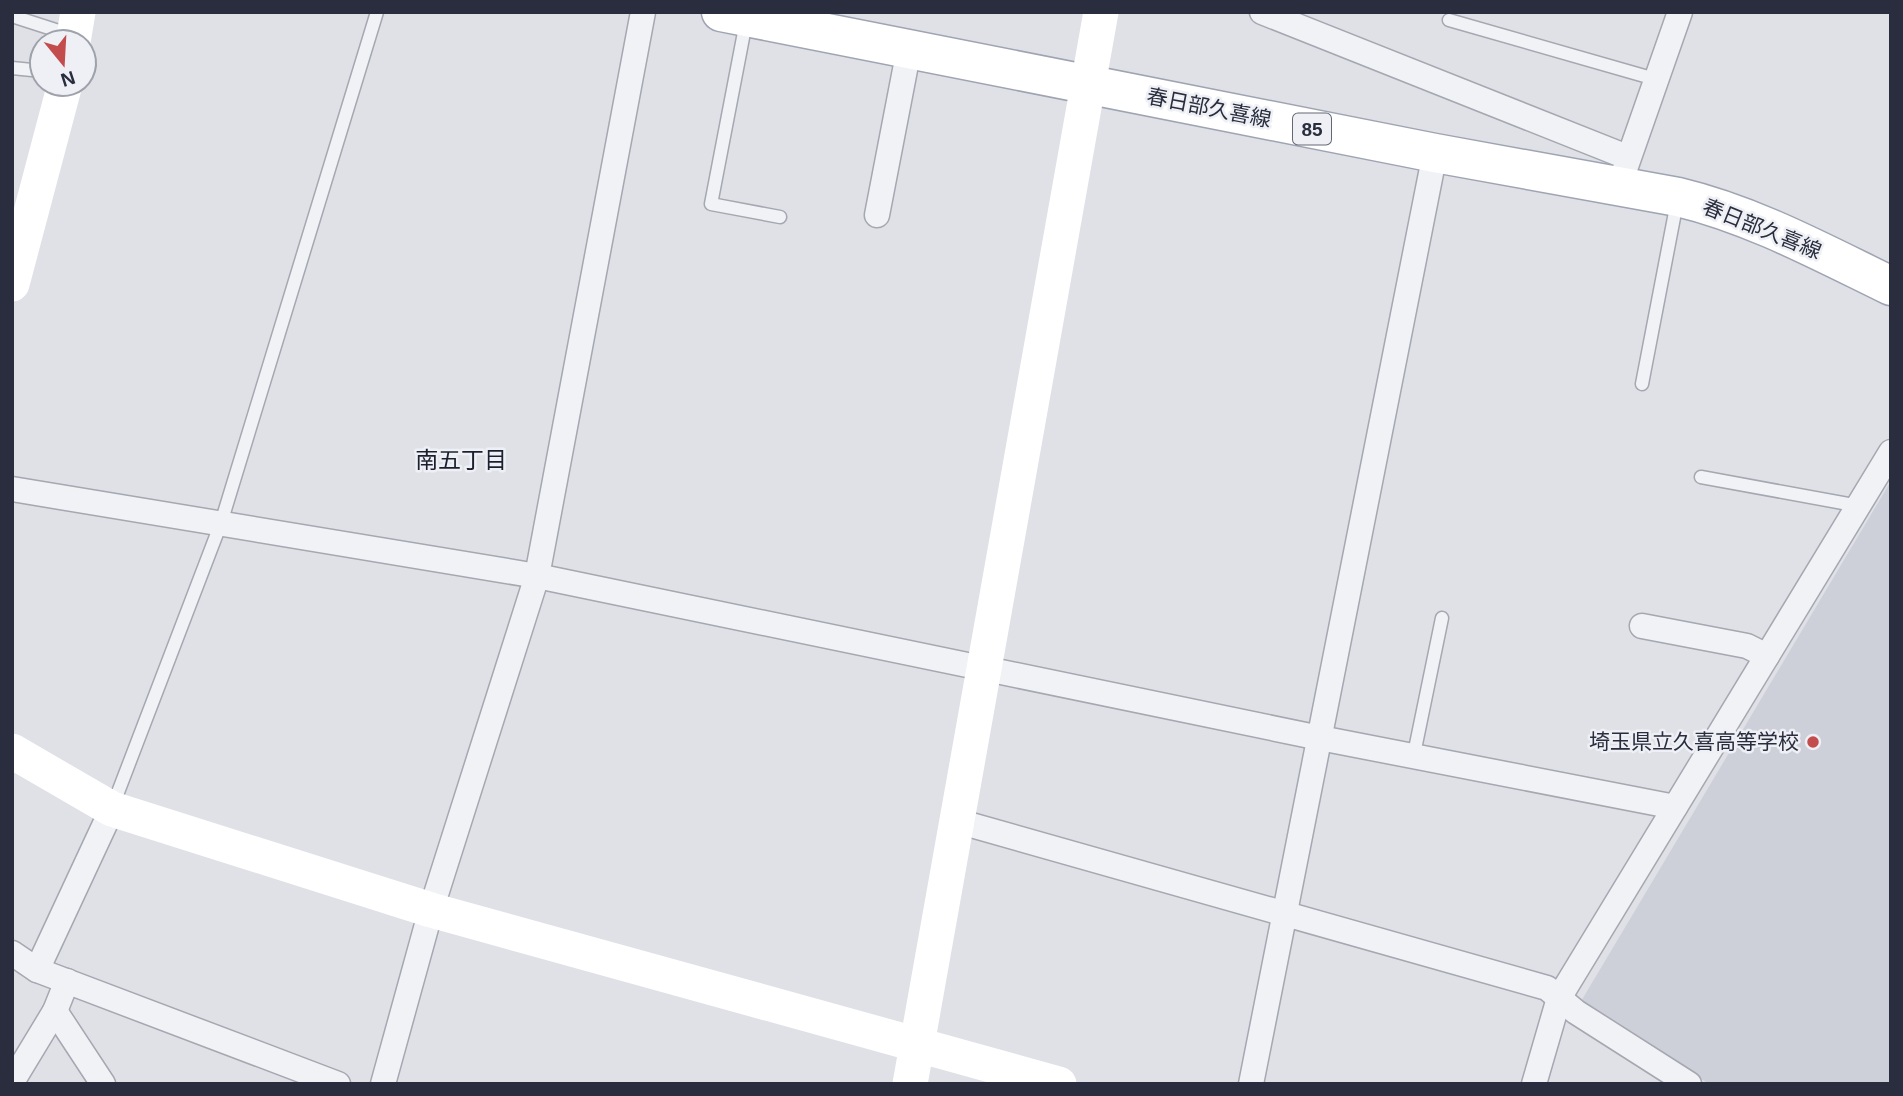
<svg xmlns="http://www.w3.org/2000/svg" width="1903" height="1096" font-family="Helvetica,'Noto Sans JP',sans-serif">
  <style>
    .built { fill: #cdd0d9 }
    .lines { fill: none; stroke-linecap: round; stroke-linejoin: round }
    .lane-casing { stroke: #a5a7b1; stroke-width: 15 }
    .street-casing { stroke: #a5a7b1; stroke-width: 27 }
    .primary-casing { stroke: #9fa4b2; stroke-width: 41 }
    .lane { stroke: #f1f2f6; stroke-width: 12 }
    .street { stroke: #f1f2f6; stroke-width: 24 }
    .secondary { stroke: #fff; stroke-width: 35 }
    .primary { stroke: #fff; stroke-width: 38 }
    .poi-dot { fill: #c34d4d; stroke: #eef0f5; stroke-width: 2.5 }
    .labels { text-anchor: middle; stroke-width: 5; stroke-linejoin: round; paint-order: stroke }
    .shield { fill: #eef0f5; stroke: #646874; stroke-width: 2 }
    .shield-label { font-size: 19px; font-weight: bold; fill: #292d3d }
    .street-label { font-size: 21px; fill: #292d3d; stroke: #eef0f5 }
    .poi-label { font-size: 21px; fill: #292d3d; stroke: #eef0f5; text-anchor: end }
    .neighbourhood-label { font-size: 23px; fill: #1b1f2e; stroke: #eef0f5 }
  </style>
  <rect width="100%" height="100%" fill="#dfe1e7"/>
  <!-- built -->
  <path class="built" d="M1891 481V1084H1709L1580 1003Z"/>
  <g class="lines">
    <!-- lane casing -->
    <g class="lane-casing">
      <g id="lane">
        <path d="M12 16 71 35"/>
        <path d="M1449 20 1655 79"/>
        <path d="M746 22 711 204 780 217"/>
        <path d="M12 68 42 71"/>
        <path d="M1642 384 1677 202"/>
        <path d="M1701 477 1859 506"/>
        <path d="M1414 754 1442 618"/>
        <path d="M112 808 221 523 377 12"/>
      </g>
    </g>
    <!-- street casing -->
    <g class="street-casing">
      <g id="street">
        <path d="M1262 12 1627 157"/>
        <path d="M1624 172 1680 12"/>
        <path d="M877 215 909 49"/>
        <path d="M12 489 537 576 1320 738 1675 807"/>
        <path d="M1642 626 1747 646 1767 656"/>
        <path d="M957 821 1547 988 1576 1012 1689 1084"/>
        <path d="M12 953 37 970 338 1084"/>
        <path d="M37 970 112 809"/>
        <path d="M55 1011 103 1084"/>
        <path d="M12 1082 55 1011 67 981"/>
        <path d="M383 1084 431 910 537 576 643 12"/>
        <path d="M1251 1084 1435 153"/>
        <path d="M1534 1084 1559 998 1891 452"/>
      </g>
    </g>
    <!-- primary casing -->
    <g class="primary-casing">
      <path id="primary" d="M721 12 1435 153 1678 197C1753 215 1821 252 1891 286"/>
    </g>
    <!-- lane -->
    <use href="#lane" class="lane"/>
    <!-- street -->
    <use href="#street" class="street"/>
    <!-- secondary -->
    <g class="secondary">
      <path d="M73 42 78 12"/>
      <path d="M12 284 65 84"/>
      <path d="M12 751 112 809 431 910 1059 1084"/>
      <path d="M910 1084 1101 12"/>
    </g>
    <!-- primary -->
    <use href="#primary" class="primary"/>
  </g>
  <!-- markers -->
  <circle class="poi-dot" cx="1813" cy="742" r="7"/>
  <g class="labels">
    <!-- shield labels -->
    <rect class="shield" x="1293" y="113.5" width="38" height="31" rx="5"/>
    <g class="shield-label">
      <text x="1312" y="136">85</text>
    </g>
    <!-- street labels -->
    <g class="street-label">
      <text transform="translate(1209 108) rotate(11)" y="7">春日部久喜線</text>
      <text transform="translate(1762 229) rotate(22)" y="7">春日部久喜線</text>
    </g>
    <!-- poi labels -->
    <g class="poi-label">
      <text x="1799" y="749">埼玉県立久喜高等学校</text>
    </g>
    <!-- neighbourhood labels -->
    <g class="neighbourhood-label">
      <text x="461" y="468">南五丁目</text>
    </g>
  </g>
  <!-- border -->
  <rect width="1903" height="1096" fill="none" stroke="#292d3d" stroke-width="28"/>
  <!-- north arrow -->
  <g transform="translate(63 63) rotate(162)"><circle r="33" fill="#eef0f5" stroke="#9fa2ab" stroke-width="2"/>
  <path d="M0-5L12 26L0 18L-12 26Z" fill="#c34d4d"/>
  <text y="-10" font-size="19" font-weight="bold" text-anchor="middle" fill="#292d3d">N</text>
  </g>
</svg>
